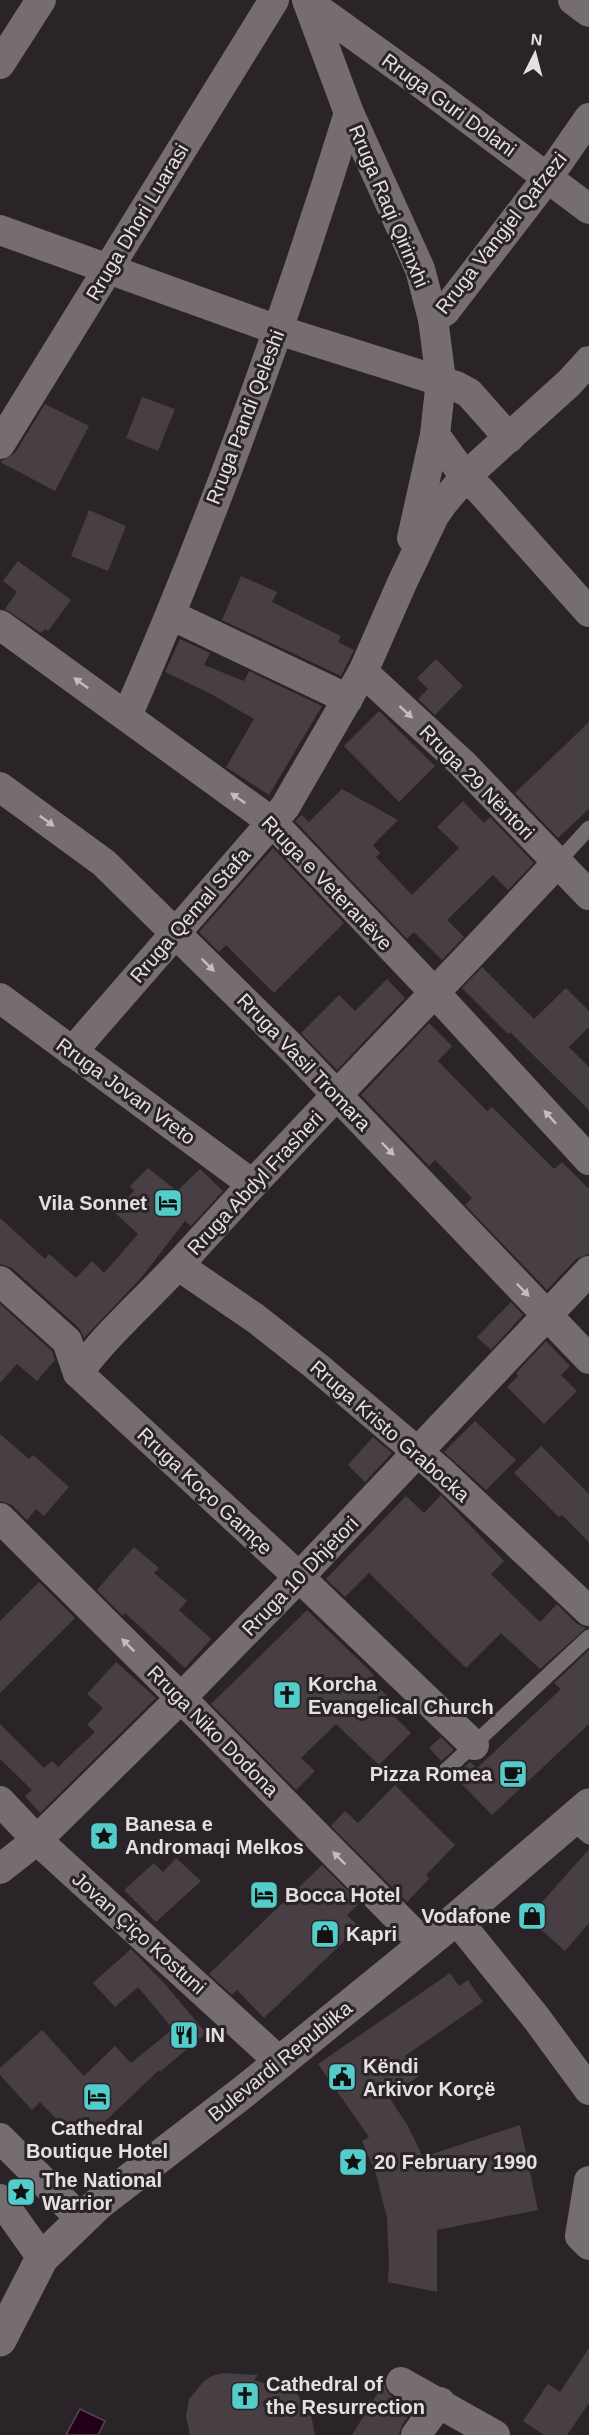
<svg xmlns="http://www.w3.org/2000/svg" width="589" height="2435" font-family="Arial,sans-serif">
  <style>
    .water { fill: #220017; stroke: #5c4354; stroke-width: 1.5 }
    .building { fill: #473f43 }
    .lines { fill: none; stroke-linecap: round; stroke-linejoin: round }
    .lane { stroke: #766d72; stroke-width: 15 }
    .street { stroke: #766d72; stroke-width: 30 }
    .secondary { stroke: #766d72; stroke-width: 33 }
    .oneway { fill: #c3bdc0 }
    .labels { text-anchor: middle; stroke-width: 6; stroke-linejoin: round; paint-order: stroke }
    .street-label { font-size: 20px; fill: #e4dfe1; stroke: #2a2327 }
    .poi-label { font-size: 20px; font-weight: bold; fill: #e4dfe1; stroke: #2a2327; text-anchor: start }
  </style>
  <rect width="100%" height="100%" fill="#2a2327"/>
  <!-- water -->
  <path class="water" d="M80 2409 105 2421 98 2435H66Z"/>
  <!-- building -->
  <g class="building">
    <path d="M142 397 175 409 158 451 126 438Z"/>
    <path d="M45 404 89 426 55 491 0 462 15 453Z"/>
    <path d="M89 510 126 526 108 571 71 556Z"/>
    <path d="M18 561 71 600 48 631 45 629 41 633 5 609 17 592 3 581Z"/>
    <path d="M241 576 277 592 272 602 341 636 338 642 354 650 341 676 222 620Z"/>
    <path d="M180 639 210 653 204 665 244 681 249 671 322 706 269 795 226 767 254 719 211 694 165 672Z"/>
    <path d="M436 659 463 686 435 715 418 699 428 689 417 678Z"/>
    <path d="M379 711 435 766 399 802 344 746Z"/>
    <path d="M589 722V809L558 838 515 793Z"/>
    <path d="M342 789 398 820 373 845 380 853 376 857 412 895 459 848 437 827 463 801 484 823 490 817 534 863 508 890 493 875 447 920 464 937 442 960 414 932 407 939 295 821 302 815 309 822Z"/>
    <path d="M273 848 344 923 274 993 226 945 219 952 199 932Z"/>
    <path d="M482 967 534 1019 566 988 589 1011V1027L569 1047 589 1067V1110L510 1032 508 1034 462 988Z"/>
    <path d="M387 979 405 998 337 1070 301 1033 339 995 355 1011Z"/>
    <path d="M429 1023 452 1046 438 1061 487 1111 492 1107 554 1169 562 1162 589 1189V1254L576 1259 547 1290 465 1205 472 1198 435 1160 429 1166 361 1095Z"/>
    <path d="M148 1168 177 1191 200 1169 223 1191 191 1226 185 1221 141 1278 84 1338 79 1328 12 1268 0 1264V1218L45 1259 49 1254 76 1278 92 1261 104 1273 138 1234 114 1212 134 1191 130 1186Z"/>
    <path d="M511 1302 523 1315 491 1350 477 1337Z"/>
    <path d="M0 1304 52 1351 55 1360 37 1381 17 1364 0 1383Z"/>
    <path d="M546 1341 570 1366 561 1375 577 1391 544 1424 507 1387 518 1376 516 1373Z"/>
    <path d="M475 1421 516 1460 486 1490 444 1452Z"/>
    <path d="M0 1434 29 1459 33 1455 69 1487 44 1516 36 1509 27 1520 12 1505 0 1501Z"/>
    <path d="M373 1437 392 1453 365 1482 348 1465Z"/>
    <path d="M541 1446 589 1494V1542L562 1515 559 1517 514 1473Z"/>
    <path d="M441 1495 504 1561 491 1574 540 1622 557 1604 577 1624 586 1628 540 1669 501 1633 466 1668 369 1573 345 1597 326 1579 406 1496 424 1513Z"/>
    <path d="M134 1547 159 1568 154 1573 187 1601 179 1610 211 1639 185 1668 125 1613 123 1616 97 1590Z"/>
    <path d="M39 1582 75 1618 0 1693V1621Z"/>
    <path d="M307 1610 374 1675 370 1679 391 1700 384 1706 411 1733 379 1765 336 1724 301 1758 315 1771 296 1790 211 1704Z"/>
    <path d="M589 1650V1724L492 1815 454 1776 470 1762 477 1768 561 1689 554 1683Z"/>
    <path d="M116 1662 156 1698 40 1813 25 1796 32 1790 0 1759V1724L44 1768 52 1761 58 1767 95 1732 87 1725 103 1708 87 1694Z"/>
    <path d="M441 1737 454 1750 441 1761 429 1748Z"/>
    <path d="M395 1785 455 1845 426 1875 429 1879 407 1902 331 1826 345 1811 358 1823Z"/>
    <path d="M589 1849V1923L565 1951 528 1918Z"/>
    <path d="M176 1858 201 1881 156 1922 124 1890 154 1863 163 1872Z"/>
    <path d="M322 1865 360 1903 347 1915 359 1927 264 2018 237 1990 232 1995 209 1974Z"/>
    <path d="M131 1949 165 1984 206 2033 160 2072 159 2070 99 2127 79 2134 63 2126 40 2102 32 2110 0 2075V2068L42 2030 84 2076 115 2046 131 2063 173 2029 138 1987 115 2007 93 1983Z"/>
    <path d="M450 1973 459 1986 468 1980 483 2002 405 2056 419 2076 389 2097 408 2126 423 2157 520 2125 538 2210 437 2230V2292L388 2282 389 2266 387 2218 376 2174 362 2141 369 2137 318 2064Z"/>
    <path d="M589 2348V2403L567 2435H544L523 2421 548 2384 560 2392Z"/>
    <path d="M225 2373 258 2375 254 2380 296 2393 310 2409 315 2435H190L186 2416 189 2399 204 2381 214 2375Z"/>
    <path d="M384 2383 387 2391 392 2397 414 2409 402 2425 399 2435H352Z"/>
  </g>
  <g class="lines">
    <!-- lane -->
    <g class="lane">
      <path d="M557 863 589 828"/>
      <path d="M443 1773 589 1637"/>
      <path d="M571 1822 589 1837"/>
    </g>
    <!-- street -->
    <g class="street">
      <path d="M307 0 349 113 420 269 433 319 441 380 435 435 465 477 480 490 589 612"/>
      <path d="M573 0 589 12"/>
      <path d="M308 2 422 84 589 209"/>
      <path d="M0 64 41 0"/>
      <path d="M0 230 278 330 456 386 469 393 509 438"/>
      <path d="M433 319 445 311 548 177 589 118"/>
      <path d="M0 444 274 0"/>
      <path d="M412 538 435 435"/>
      <path d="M171 615 348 699"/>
      <path d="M0 625 272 822 435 993 589 1160"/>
      <path d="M363 672 463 764 589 895"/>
      <path d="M127 716C213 520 286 317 349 113"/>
      <path d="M0 787 104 863 291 1047 589 1359"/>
      <path d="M0 998 252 1184"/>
      <path d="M72 1052 285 807 363 672 402 583 434 516 443 503 465 477 569 383 589 361"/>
      <path d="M179 1266 255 1318 316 1366 440 1471 589 1611"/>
      <path d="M0 1281 67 1341 78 1373 299 1577 474 1745"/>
      <path d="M78 1373C111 1328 155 1292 192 1250 311 1119 436 993 557 863"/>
      <path d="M0 1518 181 1698 424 1944"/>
      <path d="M0 1801 37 1840 280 2062"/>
      <path d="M0 1869 37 1840 181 1698 299 1577 589 1271"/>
      <path d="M456 1919 537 2019 589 2090"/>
      <path d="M0 2138 82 2220"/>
      <path d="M589 2181 580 2236 589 2245"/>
      <path d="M0 2199 42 2258"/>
      <path d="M401 2382 495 2435"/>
      <path d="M416 2435 440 2402"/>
    </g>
    <!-- secondary -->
    <path class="secondary" d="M0 2340 42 2258 98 2204 247 2089 456 1919 589 1805"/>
  </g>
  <!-- one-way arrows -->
  <defs><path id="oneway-solid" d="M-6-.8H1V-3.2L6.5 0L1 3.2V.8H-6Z" transform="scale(1.5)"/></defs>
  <g class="oneway">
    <use href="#oneway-solid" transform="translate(81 683) rotate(-144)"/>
    <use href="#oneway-solid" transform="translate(406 712) rotate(43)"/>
    <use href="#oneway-solid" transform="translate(238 798) rotate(-145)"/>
    <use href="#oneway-solid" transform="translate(47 821) rotate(36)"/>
    <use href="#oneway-solid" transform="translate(208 965) rotate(45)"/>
    <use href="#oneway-solid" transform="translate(550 1117) rotate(-132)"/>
    <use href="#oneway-solid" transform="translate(388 1149) rotate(46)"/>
    <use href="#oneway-solid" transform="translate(523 1290) rotate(46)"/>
    <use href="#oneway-solid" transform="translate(128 1645) rotate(-135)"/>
    <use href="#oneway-solid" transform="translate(339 1858) rotate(-135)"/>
  </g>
  <!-- icons -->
  <defs>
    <g id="hotel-square" transform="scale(1.5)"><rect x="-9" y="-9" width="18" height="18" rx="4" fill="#53cdc9" stroke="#2a2327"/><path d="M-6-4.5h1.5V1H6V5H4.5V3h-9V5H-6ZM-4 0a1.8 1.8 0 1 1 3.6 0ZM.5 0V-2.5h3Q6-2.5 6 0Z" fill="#111"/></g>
    <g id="church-square" transform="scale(1.5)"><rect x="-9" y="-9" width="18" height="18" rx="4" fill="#53cdc9" stroke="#2a2327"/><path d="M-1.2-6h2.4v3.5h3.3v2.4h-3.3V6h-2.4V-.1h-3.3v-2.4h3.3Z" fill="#111"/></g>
    <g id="cafe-square" transform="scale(1.5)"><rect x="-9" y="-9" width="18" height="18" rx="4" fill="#53cdc9" stroke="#2a2327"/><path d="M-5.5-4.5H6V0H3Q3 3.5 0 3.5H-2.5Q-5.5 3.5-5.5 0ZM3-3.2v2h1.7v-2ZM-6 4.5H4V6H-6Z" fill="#111"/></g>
    <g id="sight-square" transform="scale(1.5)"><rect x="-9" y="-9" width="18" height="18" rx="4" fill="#53cdc9" stroke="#2a2327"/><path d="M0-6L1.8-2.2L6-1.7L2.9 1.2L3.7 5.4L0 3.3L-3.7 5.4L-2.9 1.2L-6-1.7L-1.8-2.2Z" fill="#111"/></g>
    <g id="shop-square" transform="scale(1.5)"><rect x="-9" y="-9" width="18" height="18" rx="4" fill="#53cdc9" stroke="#2a2327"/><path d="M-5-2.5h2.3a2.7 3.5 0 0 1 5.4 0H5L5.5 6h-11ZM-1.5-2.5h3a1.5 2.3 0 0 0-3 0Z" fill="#111"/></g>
    <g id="restaurant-square" transform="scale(1.5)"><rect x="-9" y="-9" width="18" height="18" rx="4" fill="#53cdc9" stroke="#2a2327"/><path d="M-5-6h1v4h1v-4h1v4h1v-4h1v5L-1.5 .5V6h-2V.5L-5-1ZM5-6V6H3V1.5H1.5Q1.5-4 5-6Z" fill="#111"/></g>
    <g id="civic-square" transform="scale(1.5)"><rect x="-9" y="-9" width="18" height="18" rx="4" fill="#53cdc9" stroke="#2a2327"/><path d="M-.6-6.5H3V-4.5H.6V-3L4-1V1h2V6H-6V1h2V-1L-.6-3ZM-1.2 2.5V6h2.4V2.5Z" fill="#111"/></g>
  </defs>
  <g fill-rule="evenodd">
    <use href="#hotel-square" x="168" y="1203"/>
    <use href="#church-square" x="287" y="1695"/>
    <use href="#cafe-square" x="513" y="1774"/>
    <use href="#sight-square" x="104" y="1836"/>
    <use href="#hotel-square" x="264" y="1895"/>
    <use href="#shop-square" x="532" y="1916"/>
    <use href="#shop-square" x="325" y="1934"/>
    <use href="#restaurant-square" x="184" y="2035"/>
    <use href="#civic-square" x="342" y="2077"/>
    <use href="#hotel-square" x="97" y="2097"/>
    <use href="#sight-square" x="353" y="2162"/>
    <use href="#sight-square" x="21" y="2192"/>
    <use href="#church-square" x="245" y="2396"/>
  </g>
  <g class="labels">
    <!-- street labels -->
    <g class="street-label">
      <text transform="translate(449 105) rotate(36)" y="7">Rruga Guri Dolani</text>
      <text transform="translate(389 206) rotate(67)" y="7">Rruga Raqi Qirinxhi</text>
      <text transform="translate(137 222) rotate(-59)" y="7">Rruga Dhori Luarasi</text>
      <text transform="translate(501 233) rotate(-52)" y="7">Rruga Vangjel Qafzezi</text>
      <text transform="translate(245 417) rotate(-69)" y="7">Rruga Pandi Qeleshi</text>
      <text transform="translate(477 782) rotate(45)" y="7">Rruga 29 Nëntori</text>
      <text transform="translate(327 883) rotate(46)" y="7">Rruga e Veteranëve</text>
      <text transform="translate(190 915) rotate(-49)" y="7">Rruga Qemal Stafa</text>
      <text transform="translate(304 1062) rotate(46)" y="7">Rruga Vasil Tromara</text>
      <text transform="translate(126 1091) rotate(36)" y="7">Rruga Jovan Vreto</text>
      <text transform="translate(255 1183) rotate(-47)" y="7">Rruga Abdyl Frasheri</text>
      <text transform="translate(390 1431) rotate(41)" y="7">Rruga Kristo Grabocka</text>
      <text transform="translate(205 1491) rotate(43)" y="7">Rruga Koço Gamçe</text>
      <text transform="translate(300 1576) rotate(-46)" y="7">Rruga 10 Dhjetori</text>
      <text transform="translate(213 1731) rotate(45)" y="7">Rruga Niko Dodona</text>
      <text transform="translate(139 1933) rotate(42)" y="7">Jovan Çiço Kostuni</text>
      <text transform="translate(280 2061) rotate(-39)" y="7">Bulevardi Republika</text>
    </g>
    <!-- poi labels -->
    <g class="poi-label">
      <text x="147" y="1210" text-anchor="end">Vila Sonnet</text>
      <text x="308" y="1691">Korcha<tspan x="308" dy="23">Evangelical Church</tspan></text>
      <text x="492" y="1781" text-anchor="end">Pizza Romea</text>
      <text x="125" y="1831">Banesa e<tspan x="125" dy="23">Andromaqi Melkos</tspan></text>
      <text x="285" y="1902">Bocca Hotel</text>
      <text x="511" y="1923" text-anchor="end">Vodafone</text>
      <text x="346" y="1941">Kapri</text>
      <text x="205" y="2042">IN</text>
      <text x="363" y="2073">Këndi<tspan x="363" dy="23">Arkivor Korçë</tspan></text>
      <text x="97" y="2135" text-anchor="middle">Cathedral<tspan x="97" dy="23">Boutique Hotel</tspan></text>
      <text x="374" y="2169">20 February 1990</text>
      <text x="42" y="2187">The National<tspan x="42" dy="23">Warrior</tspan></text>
      <text x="266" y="2391">Cathedral of<tspan x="266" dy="23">the Resurrection</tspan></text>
    </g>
  </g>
  <!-- north arrow -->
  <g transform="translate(535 54) rotate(6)" stroke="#2a2327" stroke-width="4.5" paint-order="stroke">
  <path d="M0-4.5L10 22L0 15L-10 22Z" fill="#e4dfe1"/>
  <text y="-9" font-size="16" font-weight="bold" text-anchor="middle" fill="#e4dfe1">N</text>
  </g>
</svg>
